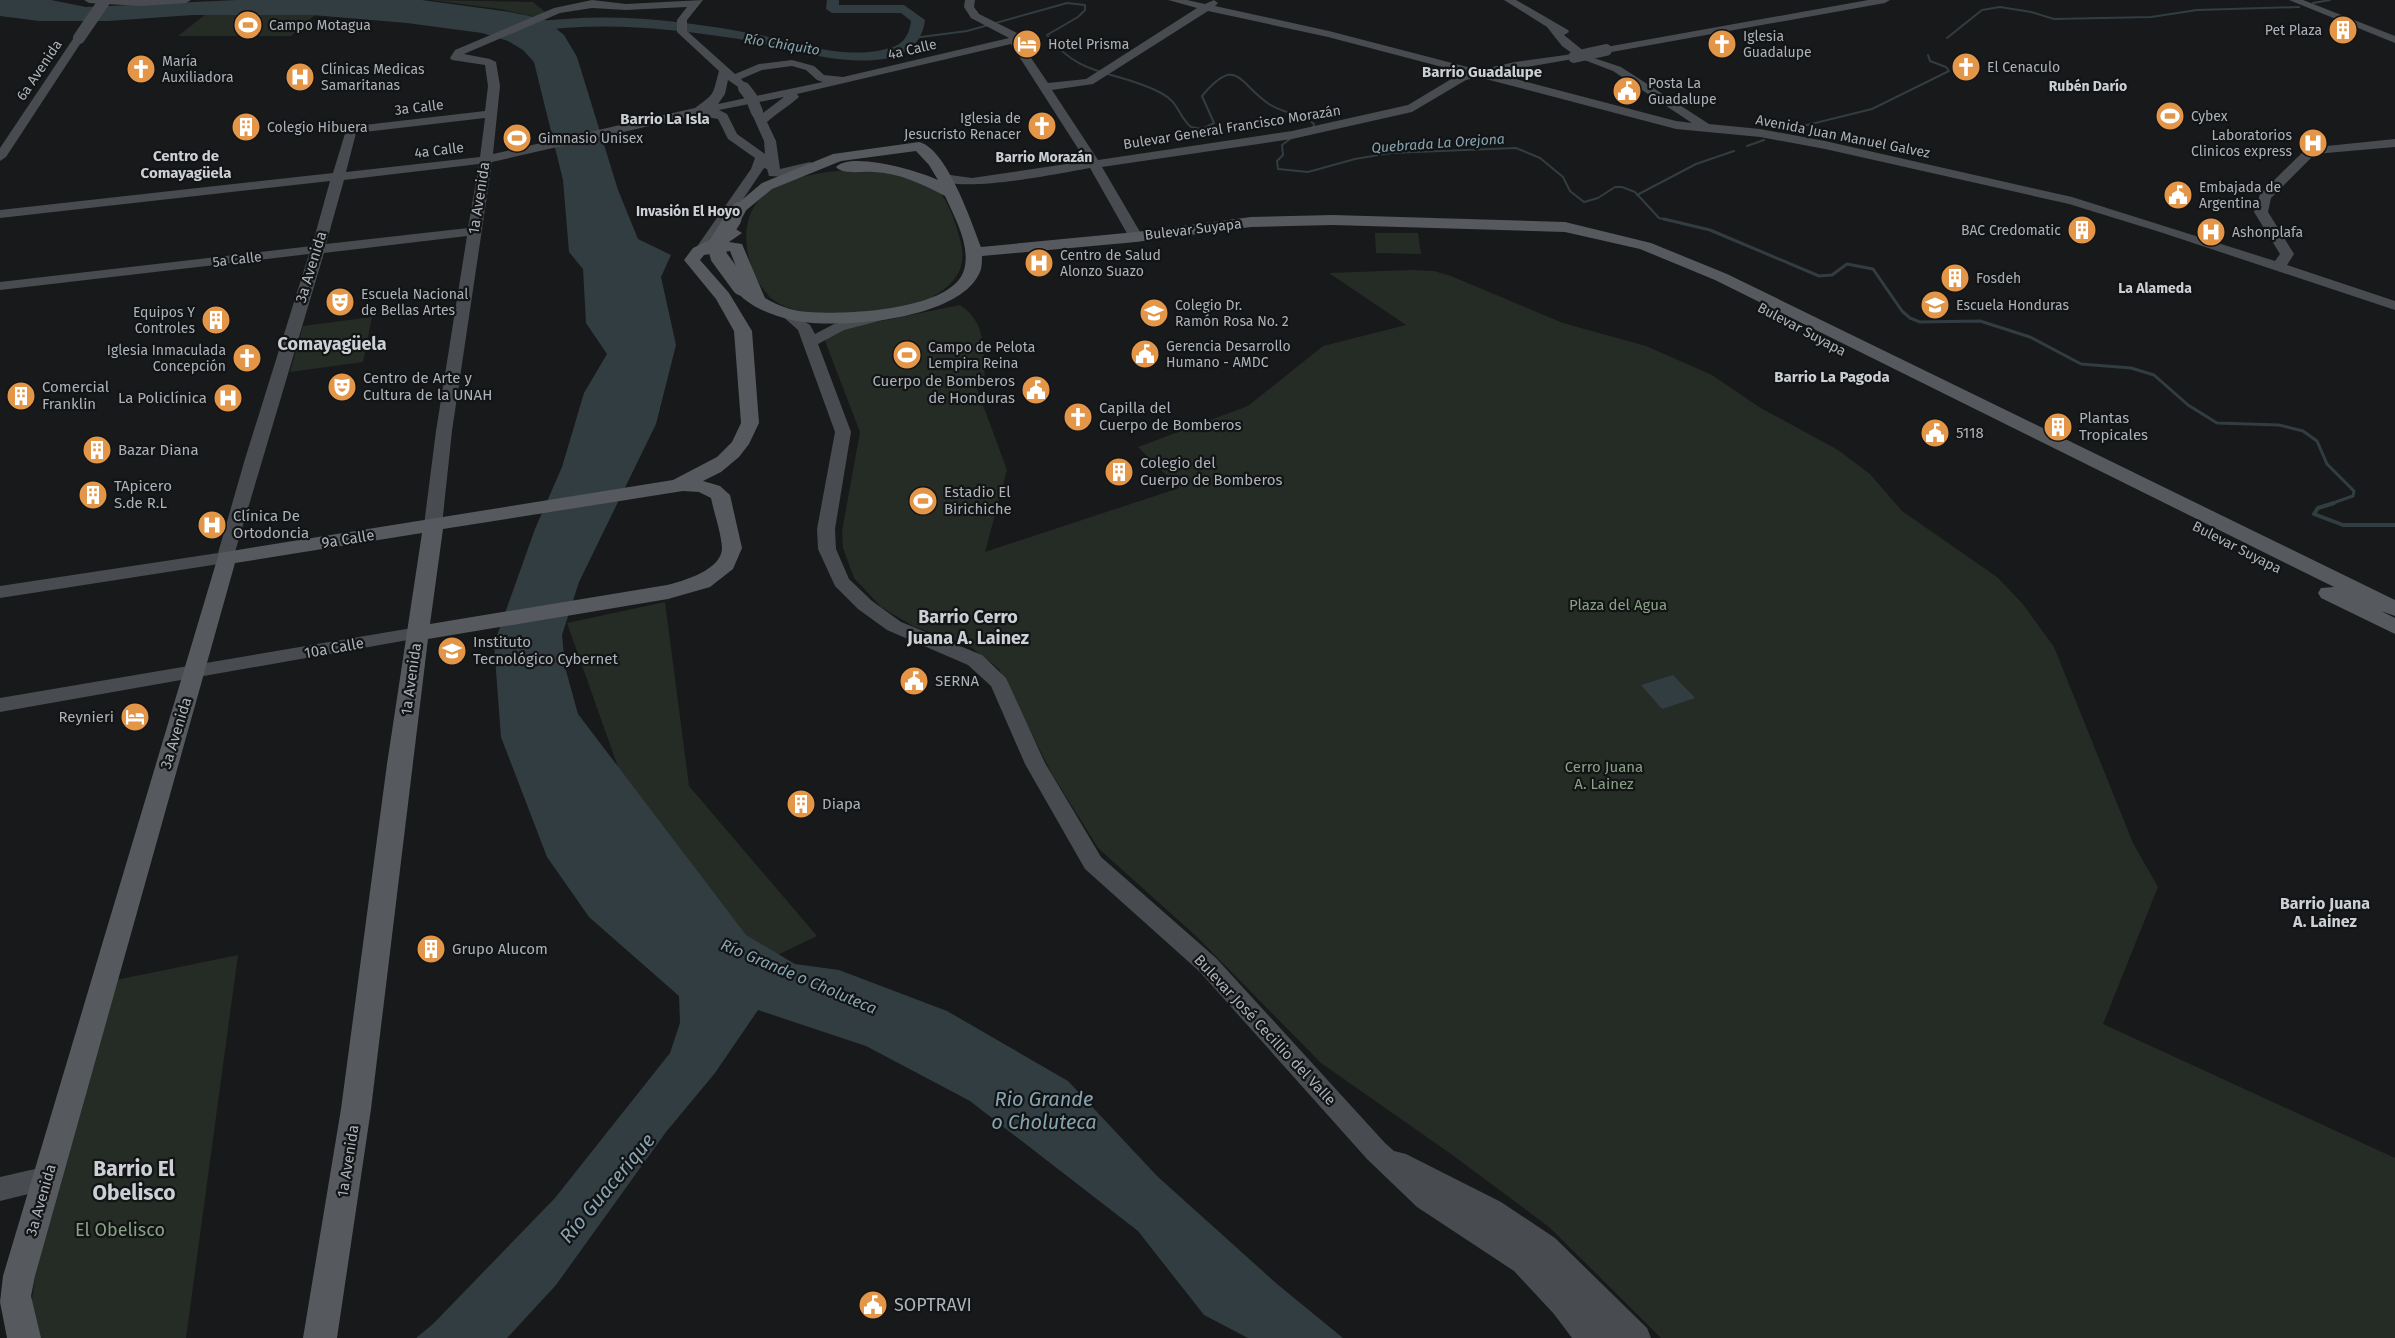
<svg xmlns="http://www.w3.org/2000/svg" width="2395" height="1338" font-family="'Fira Sans',sans-serif">
  <style>
    .green { fill: #252c25 }
    .water { fill: #323d42 }
    .lines { fill: none; stroke-linecap: round; stroke-linejoin: round }
    .stream-far2 { stroke: #323d42; stroke-width: 2 }
    .stream-far1 { stroke: #323d42; stroke-width: 3 }
    .stream { stroke: #323d42; stroke-width: 4 }
    .river { fill: #323d42; fill-rule: evenodd }
    .secondary { fill: #484b4f; fill-rule: evenodd }
    .primary { fill: #56595e; fill-rule: evenodd }
    .secondary-bridge { stroke: #484b4f; stroke-width: 12 }
    .primary-bridge-far1 { stroke: #56595e; stroke-width: 14 }
    .primary-bridge { stroke: #56595e; stroke-width: 17 }
    .labels { text-anchor: middle; stroke-width: 4.5; stroke-linejoin: round; paint-order: stroke }
    .far-poi-label { font-size: 14px; fill: #acb2b9; stroke: #131415; text-anchor: start }
    .far-water-label { font-size: 14px; font-style: italic; fill: #86a4b1; stroke: #131415 }
    .far-street-label { font-size: 14px; fill: #acb2b9; stroke: #131415 }
    .far-neighbourhood-label { font-size: 14px; font-weight: bold; fill: #ccd0d5; stroke: #131415 }
    .far-quarter-label { font-size: 15px; font-weight: bold; fill: #ccd0d5; stroke: #131415 }
    .street-label { font-size: 15px; fill: #acb2b9; stroke: #131415 }
    .poi-label { font-size: 15px; fill: #acb2b9; stroke: #131415; text-anchor: start }
    .park-label { font-size: 15px; fill: #88a285; stroke: #131415 }
    .neighbourhood-label { font-size: 16px; font-weight: bold; fill: #ccd0d5; stroke: #131415 }
    .water-label { font-size: 16px; font-style: italic; fill: #86a4b1; stroke: #131415 }
    .far-district-label { font-size: 18px; font-weight: bold; fill: #ccd0d5; stroke: #131415 }
    .quarter-label { font-size: 18px; font-weight: bold; fill: #ccd0d5; stroke: #131415 }
    .near-park-label { font-size: 18px; fill: #88a285; stroke: #131415 }
    .near-poi-label { font-size: 18px; fill: #acb2b9; stroke: #131415; text-anchor: start }
    .near-water-label { font-size: 20px; font-style: italic; fill: #86a4b1; stroke: #131415 }
    .near-quarter-label { font-size: 21px; font-weight: bold; fill: #ccd0d5; stroke: #131415 }
  </style>
  <rect width="100%" height="100%" fill="#18191a"/>
  <!-- green -->
  <g class="green">
    <path d="M430 0 533 2 545 12 536 17 500 9Z"/>
    <path d="M206 14H316L291 36H178Z"/>
    <path d="M857 169C868 169 882 168 893 170 901 172 910 177 918 180 923 182 931 184 935 187 947 198 955 220 959 236 963 249 965 262 957 275 931 316 848 319 805 312 793 310 777 305 769 296 747 273 736 225 759 200 781 175 826 172 857 169Z"/>
    <path d="M1375 233H1418L1421 254 1376 253Z"/>
    <path d="M1412 270 1434 271 1451 276 1563 323 1646 346 1712 375 1759 407 1838 450 1870 474 1902 511 1997 577 2022 603 2054 647 2133 843 2158 887 2103 1024 2395 1158V1338H1661L1549 1227 1451 1154 1321 1063 1197 937 1098 848 1052 774 999 669 972 648 913 626 881 607 854 578 843 548 842 531 860 432 825 341 827 334 836 330 960 305C987 323 983 349 985 379L974 381 1007 470 985 552 1179 488 1138 447 1248 406 1323 346 1406 325 1329 273Z"/>
    <path d="M372 317 363 362 290 372 303 326Z"/>
    <path d="M665 602 689 786 817 936 763 962 631 804 567 623Z"/>
    <path d="M238 955 186 1338H27L48 1178 116 980Z"/>
  </g>
  <!-- water -->
  <g class="water">
    <path d="M0 0H51L86 7 237 0H422L510 12 544 19 564 35 577 57 618 190 638 239 671 255 661 277 676 345 656 424 579 582 562 635 565 667 578 714 746 935 795 964 839 970 947 1011 1068 1081 1157 1176 1277 1284 1343 1338H1248L1204 1315 1138 1231 970 1101 866 1046 758 1010 715 1073 666 1132 556 1285 507 1338H416L433 1324 555 1198 670 1053 680 1023 679 996 589 917 547 857 501 737 494 644 535 529 562 467 584 393 607 354 586 323 583 269 569 252 563 180 534 62 523 50 508 41 482 33 407 23 312 15H193L108 21H39L0 16Z"/>
    <path d="M1673 675 1695 698 1662 709 1641 685Z"/>
  </g>
  <g class="lines">
    <!-- stream-far2 -->
    <g class="stream-far2">
      <path d="M2313 3 2330 0"/>
      <path d="M913 38 967 31 1067 3 1085 5V10L1078 17 1047 35C1082 80 1116 69 1161 93 1179 102 1178 116 1191 127L1202 129 1214 123 1202 96C1237 54 1239 84 1269 104 1281 112 1296 114 1309 120L1314 124 1313 129"/>
      <path d="M1947 38 1982 10 2000 7 2031 12 2054 19 2151 17 2197 10 2299 7"/>
      <path d="M1791 129 1872 109 1949 71 1946 67 1930 61 1928 55"/>
      <path d="M1290 139 1282 145 1283 155 1277 161 1278 169 1308 172 1355 159 1391 153 1516 148 1540 158 1563 177 1570 191 1584 202 1598 198 1615 187H1622L1635 192 1659 218 1671 221"/>
      <path d="M1747 146 1764 140"/>
      <path d="M1637 195 1696 164 1734 151"/>
    </g>
    <!-- stream-far1 -->
    <path class="stream-far1" d="M1664 219 1710 230 1819 276 1832 275 1847 264 1873 269 1902 311 1910 318 1920 322 1980 321 2030 337 2081 364 2131 368 2154 375 2188 405 2217 423 2279 425 2303 431 2317 441 2327 464 2354 491 2353 496 2330 504"/>
    <!-- stream -->
    <path class="stream" d="M2334 503 2318 508 2314 514 2343 525H2395"/>
    <!-- river -->
    <path class="river" d="M827 0H839V5H904L925 20C917 88 801 52 760 43 730 37 699 33 669 30 622 25 576 25 528 32L521 28C530 20 553 20 565 19 630 14 696 23 760 35 802 43 844 60 886 49 902 46 909 37 911 21L901 13H832L826 9Z"/>
    <!-- secondary -->
    <g class="secondary">
      <path d="M84 0H191L186 3 141 6 89 3Z"/>
      <path d="M592 0 626 4 703 0 687 20V31L735 74 759 64 792 60 814 66 824 75 843 77 1009 38 971 18 964 7 965 0H975L974 7 979 14 1019 34V40L1048 83 1086 79 1197 8 1168 0H1187L1205 4 1214 0 1218 3 1215 6 1329 31 1479 70 1515 62 1573 54 1562 46 1547 27 1504 0H1516L1568 30 1569 32 1564 35 1591 57 1621 67 1709 124 1760 129 1825 141 2072 197 2275 261 2280 254 2254 212 2260 194 2307 148 2395 139V147L2315 154 2271 198 2268 212 2294 254 2287 265 2395 301V310L2163 233 2069 204 1825 149 1760 137 1676 129 1478 77 1466 80 1412 112 1292 139 1102 167 1143 237 1136 241 1129 237 1090 168C1062 173 955 195 937 178L943 174 972 178 1086 161 1011 44 797 94 799 97C789 106 777 113 767 122L776 141 780 169 810 162 816 166 814 169 786 177 769 176 767 169 764 168 708 251 703 252 696 248 751 169 755 158 728 139 718 119 696 115 689 117 492 162 452 431 442 525 439 529H427L424 525 436 431 467 236 324 253 232 562 0 598V586L218 553 245 459 309 254 0 290V282L312 246 330 181 0 218V210L333 173 347 127 485 111 488 86 485 65 452 60 450 58 455 50 554 8ZM687 7 677 20V32L719 71C712 97 715 93 695 108L493 154 500 86 496 62 490 59 464 54 560 13 592 8 626 10ZM1208 11 1328 37 1465 73 1458 75 1408 105 1292 131 1098 160 1052 90 1093 84ZM1579 58 1613 71 1692 123 1676 121 1493 73ZM792 66 806 70 817 80 823 82 718 104 725 94 728 80 744 91 750 88 741 79 762 70ZM784 97 763 113 757 108 751 112 764 141 765 154 737 134 727 114 719 110ZM485 118 480 157 346 172 356 133ZM479 164 468 228 326 244 344 180Z"/>
      <path d="M1868 0H1890L1885 3 1606 53 1600 50 1606 47Z"/>
      <path d="M2289 0H2303L2395 36V43Z"/>
      <path d="M79 35 84 38 6 157 0 161V148L75 36Z"/>
      <path d="M787 310 810 325 815 334 834 324 882 312 889 316 887 319 844 330 818 344 851 432 835 529 836 549 849 579 872 601 901 622 982 655 1006 678 1045 763 1101 857 1216 958 1385 1143 1394 1151 1406 1154 1501 1202 1555 1238 1647 1328 1651 1338H1572L1554 1314 1514 1271 1417 1207 1367 1159 1200 972 1085 869 1025 764 991 686 968 665 887 630 858 609 835 586 818 549 817 529 835 432 798 330 780 314Z"/>
      <path d="M418 627 425 629 428 633 425 637 0 712V698Z"/>
      <path d="M48 1166 57 1169 61 1178 57 1187 0 1201V1177Z"/>
    </g>
    <!-- primary -->
    <path class="primary" d="M919 142C947 149 971 221 981 247L1136 232 1251 217 1333 215 1565 222 1651 243 1727 274 2395 600V616L2381 611 2395 618V634L2321 598 2318 593 2321 588 2334 587 1715 280 1640 249 1565 232 1333 225 1251 227 1136 242 982 256C982 262 982 269 979 274 957 320 840 329 796 321 773 316 747 307 733 287L735 283 742 282 730 251 704 255 700 260 729 293 752 331 759 423 749 444 739 457 721 472 703 481 720 486 730 495 742 548 733 569 710 587 668 599 428 639 371 1109 337 1338H303L341 1109 387 764 422 533 235 563 35 1276 31 1296 41 1338H7L0 1302 3 1276 219 553 673 480 717 457 732 442 741 423 734 331 716 299 684 260 693 248 734 228 742 233 729 242 742 244 765 298C775 304 787 309 799 311 834 316 952 312 964 270 971 246 955 218 945 196 922 184 900 173 873 172 862 171 843 175 836 167 851 151 919 171 938 180L929 165 916 151 841 161 772 189 744 212H734L731 209 762 183 833 154ZM683 491 699 492 711 498C714 513 721 532 722 548 722 570 683 581 667 585L430 624 443 529Z"/>
    <!-- secondary-bridge -->
    <g class="secondary-bridge">
      <path d="M79 38 105 0"/>
      <path d="M1574 57 1606 50"/>
      <path d="M744 88 751 97 757 112"/>
    </g>
    <!-- primary-bridge-far1 -->
    <path class="primary-bridge-far1" d="M732 221 739 209"/>
    <!-- primary-bridge -->
    <path class="primary-bridge" d="M733 219 716 246 719 257 741 287"/>
  </g>
  <!-- icons -->
  <defs>
    <g id="stadium-disc" transform="scale(1.5)"><circle r="9.5" fill="#e39648" stroke="#131415"/><path d="M0-5a6.5 5 0 1 0 0 10a6.5 5 0 1 0 0-10ZM-3.5-1.8h7v3.6h-7Z" fill="#fff"/></g>
    <g id="building-disc" transform="scale(1.5)"><circle r="9.5" fill="#e39648" stroke="#131415"/><path d="M-4-6H4V6H1V3H-1V6H-4ZM-2.5-4.3h1.7v1.8h-1.7ZM.8-4.3h1.7v1.8H.8ZM-2.5-1h1.7V.8h-1.7ZM.8-1h1.7V.8H.8Z" fill="#fff"/></g>
    <g id="hotel-disc" transform="scale(1.5)"><circle r="9.5" fill="#e39648" stroke="#131415"/><path d="M-6-4.5h1.5V1H6V5H4.5V3h-9V5H-6ZM-4 0a1.8 1.8 0 1 1 3.6 0ZM.5 0V-2.5h3Q6-2.5 6 0Z" fill="#fff"/></g>
    <g id="church-disc" transform="scale(1.5)"><circle r="9.5" fill="#e39648" stroke="#131415"/><path d="M-1.2-6h2.4v3.5h3.3v2.4h-3.3V6h-2.4V-.1h-3.3v-2.4h3.3Z" fill="#fff"/></g>
    <g id="hospital-disc" transform="scale(1.5)"><circle r="9.5" fill="#e39648" stroke="#131415"/><path d="M-5-5h3v3.5h4V-5h3V5h-3V1.5h-4V5h-3Z" fill="#fff"/></g>
    <g id="civic-disc" transform="scale(1.5)"><circle r="9.5" fill="#e39648" stroke="#131415"/><path d="M-.6-6.5H3V-4.5H.6V-3L4-1V1h2V6H-6V1h2V-1L-.6-3ZM-1.2 2.5V6h2.4V2.5Z" fill="#fff"/></g>
    <g id="theatre-disc" transform="scale(1.5)"><circle r="9.5" fill="#e39648" stroke="#131415"/><path d="M-5-5.5Q0-4 5-5.5V0Q5 5 0 6Q-5 5-5 0ZM-3.3-2.5H-1v1.5H-3.3ZM1-2.5H3.3v1.5H1ZM-2.8 1Q0 5.5 2.8 1Z" fill="#fff"/></g>
    <g id="school-disc" transform="scale(1.5)"><circle r="9.5" fill="#e39648" stroke="#131415"/><path d="M0-5L7-2L0 1L-7-2ZM-4 1L0 2.5L4 1V4Q0 6-4 4Z" fill="#fff"/></g>
  </defs>
  <g fill-rule="evenodd">
    <use href="#stadium-disc" x="248" y="25"/>
    <use href="#building-disc" x="2343" y="30"/>
    <use href="#hotel-disc" x="1027" y="44"/>
    <use href="#church-disc" x="1722" y="44"/>
    <use href="#church-disc" x="1966" y="67"/>
    <use href="#church-disc" x="141" y="69"/>
    <use href="#hospital-disc" x="300" y="77"/>
    <use href="#civic-disc" x="1627" y="91"/>
    <use href="#stadium-disc" x="2170" y="116"/>
    <use href="#church-disc" x="1042" y="126"/>
    <use href="#building-disc" x="246" y="127"/>
    <use href="#stadium-disc" x="517" y="138"/>
    <use href="#hospital-disc" x="2313" y="143"/>
    <use href="#civic-disc" x="2178" y="195"/>
    <use href="#building-disc" x="2082" y="230"/>
    <use href="#hospital-disc" x="2211" y="232"/>
    <use href="#hospital-disc" x="1039" y="263"/>
    <use href="#building-disc" x="1955" y="278"/>
    <use href="#theatre-disc" x="340" y="302"/>
    <use href="#school-disc" x="1935" y="305"/>
    <use href="#school-disc" x="1154" y="313"/>
    <use href="#building-disc" x="216" y="320"/>
    <use href="#civic-disc" x="1145" y="354"/>
    <use href="#stadium-disc" x="907" y="355"/>
    <use href="#church-disc" x="247" y="358"/>
    <use href="#theatre-disc" x="342" y="387"/>
    <use href="#civic-disc" x="1036" y="390"/>
    <use href="#building-disc" x="21" y="396"/>
    <use href="#hospital-disc" x="228" y="398"/>
    <use href="#church-disc" x="1078" y="417"/>
    <use href="#building-disc" x="2058" y="427"/>
    <use href="#civic-disc" x="1935" y="433"/>
    <use href="#building-disc" x="97" y="450"/>
    <use href="#building-disc" x="1119" y="472"/>
    <use href="#building-disc" x="93" y="495"/>
    <use href="#stadium-disc" x="923" y="501"/>
    <use href="#hospital-disc" x="212" y="525"/>
    <use href="#school-disc" x="452" y="651"/>
    <use href="#civic-disc" x="914" y="681"/>
    <use href="#hotel-disc" x="135" y="717"/>
    <use href="#building-disc" x="801" y="804"/>
    <use href="#building-disc" x="431" y="949"/>
    <use href="#civic-disc" x="873" y="1305"/>
  </g>
  <g class="labels">
    <!-- far-poi labels -->
    <g class="far-poi-label">
      <text x="269" y="30">Campo Motagua</text>
      <text x="2322" y="35" text-anchor="end">Pet Plaza</text>
      <text x="1743" y="41">Iglesia<tspan x="1743" dy="16">Guadalupe</tspan></text>
      <text x="1048" y="49">Hotel Prisma</text>
      <text x="162" y="66">María<tspan x="162" dy="16">Auxiliadora</tspan></text>
      <text x="1987" y="72">El Cenaculo</text>
      <text x="321" y="74">Clínicas Medicas<tspan x="321" dy="16">Samaritanas</tspan></text>
      <text x="1648" y="88">Posta La<tspan x="1648" dy="16">Guadalupe</tspan></text>
      <text x="2191" y="121">Cybex</text>
      <text x="1021" y="123" text-anchor="end">Iglesia de<tspan x="1021" dy="16">Jesucristo Renacer</tspan></text>
      <text x="267" y="132">Colegio Hibuera</text>
      <text x="2292" y="140" text-anchor="end">Laboratorios<tspan x="2292" dy="16">Clinicos express</tspan></text>
      <text x="538" y="143">Gimnasio Unisex</text>
      <text x="2199" y="192">Embajada de<tspan x="2199" dy="16">Argentina</tspan></text>
      <text x="2061" y="235" text-anchor="end">BAC Credomatic</text>
      <text x="2232" y="237">Ashonplafa</text>
      <text x="1060" y="260">Centro de Salud<tspan x="1060" dy="16">Alonzo Suazo</tspan></text>
      <text x="1976" y="283">Fosdeh</text>
      <text x="361" y="299">Escuela Nacional<tspan x="361" dy="16">de Bellas Artes</tspan></text>
      <text x="1175" y="310">Colegio Dr.<tspan x="1175" dy="16">Ramón Rosa No. 2</tspan></text>
      <text x="1956" y="310">Escuela Honduras</text>
      <text x="195" y="317" text-anchor="end">Equipos Y<tspan x="195" dy="16">Controles</tspan></text>
      <text x="1166" y="351">Gerencia Desarrollo<tspan x="1166" dy="16">Humano - AMDC</tspan></text>
      <text x="928" y="352">Campo de Pelota<tspan x="928" dy="16">Lempira Reina</tspan></text>
      <text x="226" y="355" text-anchor="end">Iglesia Inmaculada<tspan x="226" dy="16">Concepción</tspan></text>
    </g>
    <!-- far-water labels -->
    <g class="far-water-label">
      <text transform="translate(782 44) rotate(9)" y="5">Río Chiquito</text>
      <text transform="translate(1438 143) rotate(-4)" y="5">Quebrada La Orejona</text>
    </g>
    <!-- far-street labels -->
    <g class="far-street-label">
      <text transform="translate(912 49) rotate(-13)" y="5">4a Calle</text>
      <text transform="translate(39 70) rotate(-56)" y="5">6a Avenida</text>
      <text transform="translate(419 107) rotate(-7)" y="5">3a Calle</text>
      <text transform="translate(1232 127) rotate(-9)" y="5">Bulevar General Francisco Morazán</text>
      <text transform="translate(1843 136) rotate(11)" y="5">Avenida Juan Manuel Galvez</text>
      <text transform="translate(439 150) rotate(-7)" y="5">4a Calle</text>
      <text transform="translate(1193 229) rotate(-7)" y="5">Bulevar Suyapa</text>
      <text transform="translate(237 259) rotate(-7)" y="5">5a Calle</text>
      <text transform="translate(1802 329) rotate(28)" y="5">Bulevar Suyapa</text>
      <text transform="translate(2237 547) rotate(27)" y="5">Bulevar Suyapa</text>
    </g>
    <!-- far-neighbourhood labels -->
    <g class="far-neighbourhood-label">
      <text x="2088" y="91">Rubén Darío</text>
      <text x="1044" y="162">Barrio Morazán</text>
      <text x="688" y="216">Invasión El Hoyo</text>
      <text x="2155" y="293">La Alameda</text>
    </g>
    <!-- far-quarter labels -->
    <g class="far-quarter-label">
      <text x="1482" y="77">Barrio Guadalupe</text>
      <text x="665" y="124">Barrio La Isla</text>
      <text x="186" y="161">Centro de<tspan x="186" dy="17">Comayagüela</tspan></text>
      <text x="1832" y="382">Barrio La Pagoda</text>
    </g>
    <!-- street labels -->
    <g class="street-label">
      <text transform="translate(479 198) rotate(-81)" y="5">1a Avenida</text>
      <text transform="translate(311 267) rotate(-73)" y="5">3a Avenida</text>
      <text transform="translate(348 539) rotate(-9)" y="5">9a Calle</text>
      <text transform="translate(334 648) rotate(-10)" y="5">10a Calle</text>
      <text transform="translate(411 679) rotate(-82)" y="5">1a Avenida</text>
      <text transform="translate(176 733) rotate(-73)" y="5">3a Avenida</text>
      <text transform="translate(1265 1030) rotate(47)" y="5">Bulevar José Cecillio del Valle</text>
      <text transform="translate(348 1161) rotate(-81)" y="5">1a Avenida</text>
      <text transform="translate(41 1200) rotate(-74)" y="5">3a Avenida</text>
    </g>
    <!-- poi labels -->
    <g class="poi-label">
      <text x="363" y="383">Centro de Arte y<tspan x="363" dy="17">Cultura de la UNAH</tspan></text>
      <text x="1015" y="386" text-anchor="end">Cuerpo de Bomberos<tspan x="1015" dy="17">de Honduras</tspan></text>
      <text x="42" y="392">Comercial<tspan x="42" dy="17">Franklin</tspan></text>
      <text x="207" y="403" text-anchor="end">La Policlínica</text>
      <text x="1099" y="413">Capilla del<tspan x="1099" dy="17">Cuerpo de Bomberos</tspan></text>
      <text x="2079" y="423">Plantas<tspan x="2079" dy="17">Tropicales</tspan></text>
      <text x="1956" y="438">5118</text>
      <text x="118" y="455">Bazar Diana</text>
      <text x="1140" y="468">Colegio del<tspan x="1140" dy="17">Cuerpo de Bomberos</tspan></text>
      <text x="114" y="491">TApicero<tspan x="114" dy="17">S.de R.L</tspan></text>
      <text x="944" y="497">Estadio El<tspan x="944" dy="17">Birichiche</tspan></text>
      <text x="233" y="521">Clínica De<tspan x="233" dy="17">Ortodoncia</tspan></text>
      <text x="473" y="647">Instituto<tspan x="473" dy="17">Tecnológico Cybernet</tspan></text>
      <text x="935" y="686">SERNA</text>
      <text x="114" y="722" text-anchor="end">Reynieri</text>
      <text x="822" y="809">Diapa</text>
      <text x="452" y="954">Grupo Alucom</text>
    </g>
    <!-- park labels -->
    <g class="park-label">
      <text x="1618" y="610">Plaza del Agua</text>
      <text x="1604" y="772">Cerro Juana<tspan x="1604" dy="17">A. Lainez</tspan></text>
    </g>
    <!-- neighbourhood labels -->
    <g class="neighbourhood-label">
      <text x="2325" y="909">Barrio Juana<tspan x="2325" dy="18">A. Lainez</tspan></text>
    </g>
    <!-- water labels -->
    <g class="water-label">
      <text transform="translate(799 976) rotate(23)" y="6">Río Grande o Choluteca</text>
    </g>
    <!-- far-district labels -->
    <g class="far-district-label">
      <text x="332" y="350">Comayagüela</text>
    </g>
    <!-- quarter labels -->
    <g class="quarter-label">
      <text x="968" y="623">Barrio Cerro<tspan x="968" dy="21">Juana A. Lainez</tspan></text>
    </g>
    <!-- near-park labels -->
    <g class="near-park-label">
      <text x="120" y="1236">El Obelisco</text>
    </g>
    <!-- near-poi labels -->
    <g class="near-poi-label">
      <text x="894" y="1311">SOPTRAVI</text>
    </g>
    <!-- near-water labels -->
    <g class="near-water-label">
      <text x="1044" y="1106">Rio Grande<tspan x="1044" dy="23">o Choluteca</tspan></text>
      <text transform="translate(607 1188) rotate(-50)" y="7">Río Guacerique</text>
    </g>
    <!-- near-quarter labels -->
    <g class="near-quarter-label">
      <text x="134" y="1176">Barrio El<tspan x="134" dy="24">Obelisco</tspan></text>
    </g>
  </g>
</svg>
